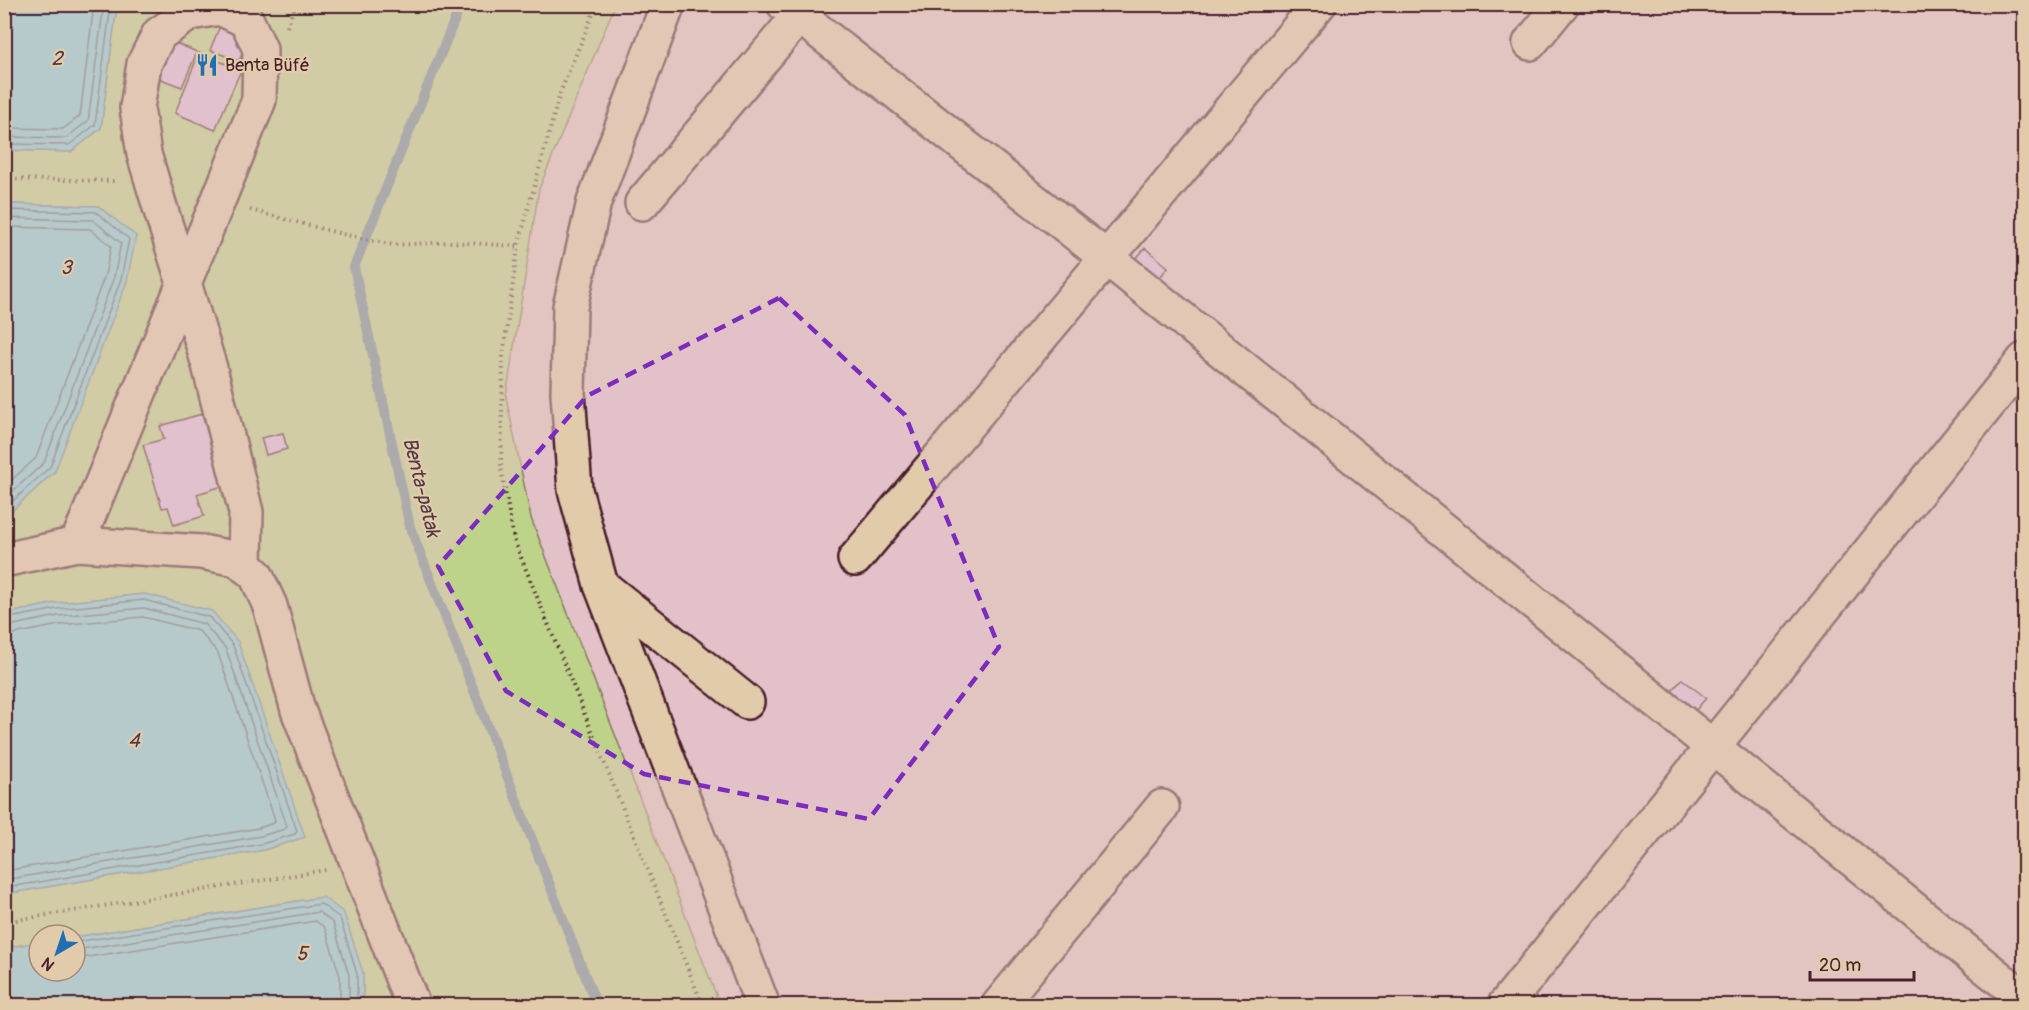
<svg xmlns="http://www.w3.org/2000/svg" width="2029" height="1010" font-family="Pangolin,sans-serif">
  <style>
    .built { fill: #e2c2c8 }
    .green { fill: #bdd389; stroke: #84795a; stroke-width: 1.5 }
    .water { fill: #81cedf; stroke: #6b8897; stroke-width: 1.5 }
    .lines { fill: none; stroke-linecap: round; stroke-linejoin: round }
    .shore { stroke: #606573; stroke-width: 1.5 }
    .stream { stroke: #6b8897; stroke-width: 10 }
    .building { fill: #e1bae3; stroke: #4a1f2b; stroke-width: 1.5 }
    .minor-casing { stroke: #4a1f2b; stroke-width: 38 }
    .path { stroke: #4a1f2b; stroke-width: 4; stroke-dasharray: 1.5 4.5; stroke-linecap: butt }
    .minor { stroke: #e2cbab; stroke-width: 33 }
    .marked { fill: none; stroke: #7b2cbf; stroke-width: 4.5; stroke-dasharray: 12 8; stroke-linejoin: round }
    .labels { text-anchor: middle; stroke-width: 4.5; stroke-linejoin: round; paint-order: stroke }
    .poi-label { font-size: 18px; fill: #4a1f2b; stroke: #e2cbab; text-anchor: start }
    .water-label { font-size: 20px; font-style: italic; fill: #523946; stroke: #e2cbab }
  </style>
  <rect width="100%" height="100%" fill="#e2c6bc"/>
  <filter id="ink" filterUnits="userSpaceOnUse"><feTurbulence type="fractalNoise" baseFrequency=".0167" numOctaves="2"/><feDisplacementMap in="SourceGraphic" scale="12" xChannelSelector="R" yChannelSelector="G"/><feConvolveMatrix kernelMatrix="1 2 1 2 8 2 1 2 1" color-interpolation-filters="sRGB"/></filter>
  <g filter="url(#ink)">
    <!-- built -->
    <path class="built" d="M615 5H2024V1005H720L531 518 506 397 539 189Z"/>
    <!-- green -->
    <path class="green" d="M117 5H615L539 189 506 397 531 518 720 1005H363V973L322 897 75 937V935H39V942L5 948V894L264 850 305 837 145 594 56 603 5 614V517L55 471 98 206 5 204V150L71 152 101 128Z"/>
    <!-- water -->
    <g class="water">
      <path d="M5 4 117 5 101 128 71 152 5 150Z"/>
      <path d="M5 204 98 206 136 236 127 281 55 471 5 517Z"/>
      <path d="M145 594 212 611 238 642 305 837 264 850 5 894V614L56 603Z"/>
      <path d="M323 897 344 913 363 973V1005H5V948L39 942V971H75V937Z"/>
    </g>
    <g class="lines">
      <!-- shore -->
      <g class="shore">
        <path d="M4 128 63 129 80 116 94 4"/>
        <path d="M4 137 66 138 88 121 104 4"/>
        <path d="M4 144 69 145 95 125 111 4"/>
        <path d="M4 210 96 212 129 239 121 279 50 467 4 509"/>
        <path d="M4 218 93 220 121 243 114 277 44 463 4 499"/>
        <path d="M4 227 90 229 111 246 105 275 36 458 4 487"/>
        <path d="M4 619 57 609 144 600 209 617 233 645 297 831 295 834 262 844 4 888"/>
        <path d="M4 627 58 616 144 608 204 624 226 649 287 826 285 829 261 836 4 880"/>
        <path d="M4 636 59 625 143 617 199 631 218 653 275 820 274 823 259 828 4 871"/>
        <path d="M75 942 321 904 340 918 357 974V1006"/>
        <path d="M75 950 319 912 333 923 349 975V1006"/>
        <path d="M75 959 316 921 325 928 340 976V1006"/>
      </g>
      <!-- stream -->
      <path class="stream" d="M461 4 354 267 410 527 597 1006"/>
    </g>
    <!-- building -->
    <g class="building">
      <path d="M220 26 249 37 239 61 210 50Z"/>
      <path d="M168 40 197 52 182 87 153 76Z"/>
      <path d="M199 53 241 70 215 130 175 113Z"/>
      <path d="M1145 248 1168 267 1158 280 1135 260Z"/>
      <path d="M202 414 223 486 197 494 204 516 174 525 168 507 162 508 143 445 164 439 160 426Z"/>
      <path d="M283 433 287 449 266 455 261 438Z"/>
      <path d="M1682 679 1706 698 1696 710 1672 691Z"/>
    </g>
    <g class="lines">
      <!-- minor casing -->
      <g class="minor-casing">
        <g id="minor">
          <path d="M668 4 594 202 570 307 568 393 575 490 601 585 763 1006"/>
          <path d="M784 4 1107 258 2024 998"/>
          <path d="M1530 43 1562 4"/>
          <path d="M642 203 798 17"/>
          <path d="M77 544 201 552 237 559 256 575 270 606 298 710 413 1006"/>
          <path d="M855 559 1319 4"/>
          <path d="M4 560 77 544 184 283 218 201 259 100 260 49 247 21 220 8 190 13 159 34 144 64 137 108 144 154 162 214 184 283 209 365 246 512 245 566"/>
          <path d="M601 585 747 702"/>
          <path d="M998 1006 1162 807"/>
          <path d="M1504 1006 2024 360"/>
        </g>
      </g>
      <!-- path -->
      <g class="path">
        <path d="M597 4 560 93 518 246 503 356 501 469 514 540 703 1006"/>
        <path d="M287 27 296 4"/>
        <path d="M4 179 118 181"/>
        <path d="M250 210 342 234 393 245 450 242 518 246"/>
        <path d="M4 922 326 870"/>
      </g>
      <!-- minor -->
      <use href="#minor" class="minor"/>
    </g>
  </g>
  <!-- marked area -->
  <path d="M0 0H2029V1010H0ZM779 298 905 415 999 647 869 819 644 774 506 691 438 566 587 396Z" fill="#e2c6bc" fill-opacity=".55" fill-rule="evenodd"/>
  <path class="marked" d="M779 298 905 415 999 647 869 819 644 774 506 691 438 566 587 396Z"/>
  <!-- icons -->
  <defs>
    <g id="restaurant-bare" transform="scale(1.8)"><path d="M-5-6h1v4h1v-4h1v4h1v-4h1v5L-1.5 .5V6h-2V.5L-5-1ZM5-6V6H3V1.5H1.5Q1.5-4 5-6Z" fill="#1f6fb2" stroke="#e2cbab" stroke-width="2.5" paint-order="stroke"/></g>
  </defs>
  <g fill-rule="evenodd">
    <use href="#restaurant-bare" x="207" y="65"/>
  </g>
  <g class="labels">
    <!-- poi labels -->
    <g class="poi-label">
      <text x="225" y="71">Benta Büfé</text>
    </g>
    <!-- water labels -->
    <g class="water-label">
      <text x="57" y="65">2</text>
      <text x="66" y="274">3</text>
      <text transform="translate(422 487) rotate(76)" y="7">Benta-patak</text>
      <text x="134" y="747">4</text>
      <text x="302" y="960">5</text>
    </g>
  </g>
  <!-- margin -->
  <rect width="2029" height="1010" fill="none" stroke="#e2cbab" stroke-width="24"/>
  <rect x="12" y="12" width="2005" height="986" fill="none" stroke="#4a1f2b" stroke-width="2" filter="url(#ink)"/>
  <!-- north arrow -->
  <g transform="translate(57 953) rotate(219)"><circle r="28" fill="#e2cbab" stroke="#a58678" stroke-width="1.5"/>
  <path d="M0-4.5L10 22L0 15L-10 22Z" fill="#1f6fb2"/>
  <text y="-9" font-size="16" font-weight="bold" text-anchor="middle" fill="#4a1f2b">N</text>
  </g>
  <!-- scale -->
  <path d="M1810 971v9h104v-9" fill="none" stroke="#4a1f2b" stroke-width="3"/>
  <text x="1819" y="971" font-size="18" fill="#4a1f2b" stroke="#e2cbab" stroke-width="4.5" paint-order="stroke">20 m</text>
</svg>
